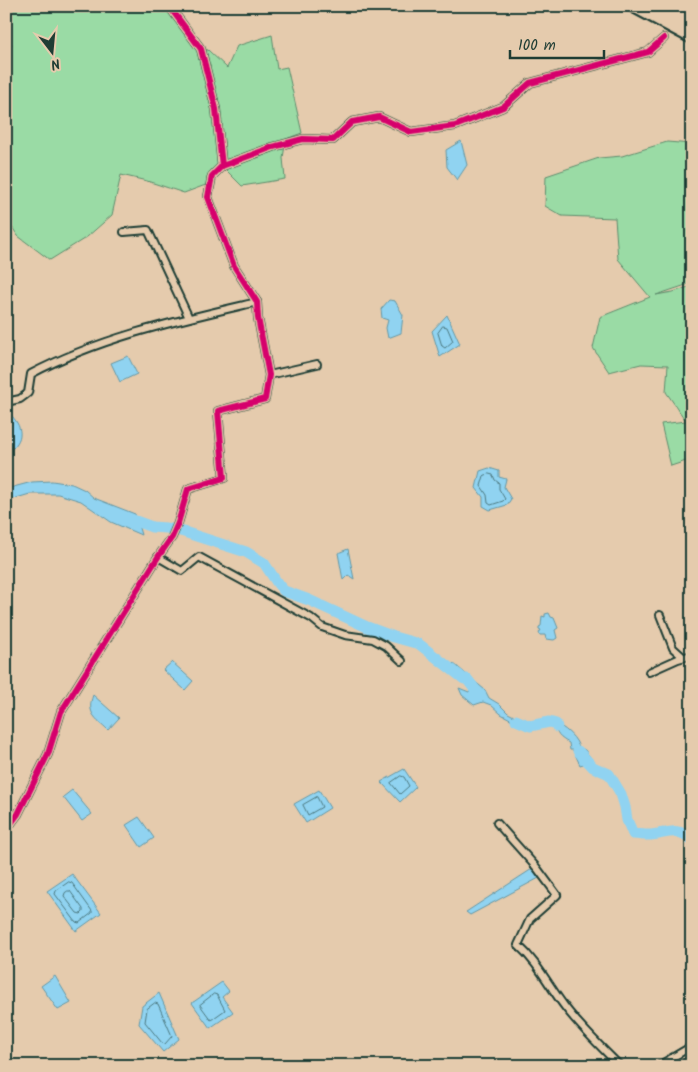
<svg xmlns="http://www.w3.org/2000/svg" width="698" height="1072" font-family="Kalam,sans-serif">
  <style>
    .green { fill: #9adba5; stroke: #5c8c6c }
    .water { fill: #90d3f1; stroke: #6397a5 }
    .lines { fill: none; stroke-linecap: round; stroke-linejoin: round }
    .shore { stroke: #4c7980; stroke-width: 1 }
    .river { stroke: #90d3f1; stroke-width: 11 }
    .minor-casing { stroke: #1f3d34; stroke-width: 10 }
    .minor { stroke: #e5cbad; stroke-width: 6 }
    .rail { stroke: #1f3d34; stroke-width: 2 }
    .cycleway-casing { stroke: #e5cbad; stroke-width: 9 }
    .cycleway { stroke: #d6006c; stroke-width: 6 }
  </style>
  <rect width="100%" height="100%" fill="#e5cbad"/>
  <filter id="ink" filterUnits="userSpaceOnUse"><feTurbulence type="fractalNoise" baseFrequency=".02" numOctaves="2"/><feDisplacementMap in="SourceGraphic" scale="10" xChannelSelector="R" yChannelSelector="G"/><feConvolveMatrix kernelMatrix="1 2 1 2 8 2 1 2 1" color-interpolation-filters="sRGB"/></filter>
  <g filter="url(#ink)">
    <!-- green -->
    <g class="green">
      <path d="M6 6H172L201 49 208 50 227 68 237 46 272 35 277 69 287 67 302 133 286 139 283 158 285 179 242 186 222 166 211 183 184 193 147 181 121 175 112 215 87 237 50 260 18 236 6 218V47L12 45 6 34Z"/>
      <path d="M667 142 692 144V283L656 295 673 292 692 286V459L671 466 661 424 686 421 666 392 668 365 641 364 609 372 593 348 600 317 650 297 618 259 615 218 562 216 545 206 546 176 599 158 622 156Z"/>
    </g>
    <!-- water -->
    <g class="water">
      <path d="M461 141 467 165 457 180 447 167 446 150Z"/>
      <path d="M389 300 395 301 403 315 401 333 388 338 386 328 388 320 382 318 381 309Z"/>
      <path d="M447 315 460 344 440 357 432 331Z"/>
      <path d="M128 356 137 374 120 382 111 363Z"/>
      <path d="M6 410C18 421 27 434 13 448H6Z"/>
      <path d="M489 468 499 471V477L506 479 504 487 511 499 507 505 490 510 483 506V497L476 488 480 471Z"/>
      <path d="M52 481 72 484 85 490 94 498 135 514 141 535 111 522 81 501 58 494H30L6 501V489L32 482Z"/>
      <path d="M348 549 354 579 348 575 343 580 338 553Z"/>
      <path d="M549 613 551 617 554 618 558 628 555 630 557 638 554 640 546 639 545 635H540L539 633 541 630 539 629V627L541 626 542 616 545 617V614Z"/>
      <path d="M172 662 193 681 185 690 163 670Z"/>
      <path d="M453 663 485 690 489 698 499 704 508 713 522 720 534 724 546 719C559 724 574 733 579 747L585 750 593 761 580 765 573 750H570L569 743C560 738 556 735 555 724L545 723 527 728 501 714 491 705 483 702 474 705 462 695 459 688 469 692 471 689 462 676 456 672Z"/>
      <path d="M93 695 119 718 108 730C96 718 86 714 93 695Z"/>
      <path d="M404 769 416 787 400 802 381 782Z"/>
      <path d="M72 790 92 814 82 821 63 797Z"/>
      <path d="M319 790 330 808 306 823 294 804Z"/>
      <path d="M139 817 154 838 141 847 126 825Z"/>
      <path d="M532 869 539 878 470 915 466 912Z"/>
      <path d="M72 874 101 913 76 931 47 891Z"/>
      <path d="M55 976 71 1003 58 1010 41 986Z"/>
      <path d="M222 982 229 991 222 997 233 1012 210 1028 192 1003Z"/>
      <path d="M159 993 179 1039 163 1052 139 1024 142 1006Z"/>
    </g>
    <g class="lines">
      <!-- shore -->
      <g class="shore">
        <path d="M443 326 447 327 453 341 445 348 442 346 438 333Z"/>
        <path d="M489 474 493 475 495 480 499 483V489L505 499 503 501 491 505 488 503 487 495 481 486 484 476Z"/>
        <path d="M401 776 404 777 409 786 400 794 391 783Z"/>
        <path d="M317 797 322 807 308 815 303 805Z"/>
        <path d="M69 882 72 883 92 911V913L79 923 76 922 55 894 56 891Z"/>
        <path d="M68 891H70L83 909V912L81 914 77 913 64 896 65 893Z"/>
        <path d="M214 994 217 995 225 1010 211 1020 200 1005Z"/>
        <path d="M155 1003 158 1004 172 1036 165 1044 162 1043 145 1022 147 1009Z"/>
      </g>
      <!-- river -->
      <g class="river">
        <path d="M130 519 152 527 166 528 184 532 246 552 264 563 278 584 284 591 309 600 367 627 394 637 419 644 464 679H467L474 688"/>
        <path d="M516 720 530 726 549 722 556 724 557 727"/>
        <path d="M578 751 593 767 609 774 621 794 625 807 627 820 633 834C637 834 642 835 646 835 665 836 675 824 692 840"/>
      </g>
      <!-- minor casing -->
      <g class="minor-casing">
        <g id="minor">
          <path d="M222 166 273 147 303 139 333 140 352 122 379 117 411 132 455 126 503 107 530 83 648 52 664 38"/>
          <path d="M124 232 148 230 189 318"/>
          <path d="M269 375 317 364"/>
          <path d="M6 402 20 399 28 393 31 374C101 337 180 320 257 302"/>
          <path d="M158 557 182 571 199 557 311 618 322 627 345 635 373 639 386 646 402 661"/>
          <path d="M660 615 673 648 683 657"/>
          <path d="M649 672 678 659 692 655"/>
          <path d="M497 823 537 868 557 895 530 919 518 945C538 963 549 986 565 1007 581 1028 601 1047 620 1066"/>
          <path d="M6 830 18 814 48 754 61 712 158 557 172 537 178 523 188 489 224 478 218 411 265 399 269 375 258 318 257 302 234 266 208 197 212 176 222 166 216 109 201 49 169 6"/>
          <path d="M658 1066 692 1046"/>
        </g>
      </g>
      <!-- minor -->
      <use href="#minor" class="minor"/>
      <!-- rail -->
      <path class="rail" d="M619 6 692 45"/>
      <!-- cycleway casing -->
      <g class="cycleway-casing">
        <g id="cycleway">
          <path d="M222 166 273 147 303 139 333 140 352 122 379 117 411 132 455 126 503 107 530 83 648 52 664 38"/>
          <path d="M6 830 18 814 48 754 61 712 158 557 172 537 178 523 188 489 224 478 218 411 265 399 269 375 258 318 257 302 234 266 208 197 212 176 222 166 216 109 201 49 169 6"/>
        </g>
      </g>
      <!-- cycleway -->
      <use href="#cycleway" class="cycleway"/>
    </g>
  </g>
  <!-- margin -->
  <rect width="698" height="1072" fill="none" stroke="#e5cbad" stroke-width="25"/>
  <rect x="12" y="12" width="673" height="1047" fill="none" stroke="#1f3d34" stroke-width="2" filter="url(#ink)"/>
  <!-- north arrow -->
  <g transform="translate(52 52) rotate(164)" stroke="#e5cbad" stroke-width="4" paint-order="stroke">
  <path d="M0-4L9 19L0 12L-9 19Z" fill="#1f3d34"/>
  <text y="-8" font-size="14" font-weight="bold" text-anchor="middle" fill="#1f3d34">N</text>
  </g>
  <!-- scale -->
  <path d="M510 50v8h94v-8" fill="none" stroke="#1f3d34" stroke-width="2.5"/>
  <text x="518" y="50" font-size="15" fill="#1f3d34" stroke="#e5cbad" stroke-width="4" paint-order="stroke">100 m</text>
</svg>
